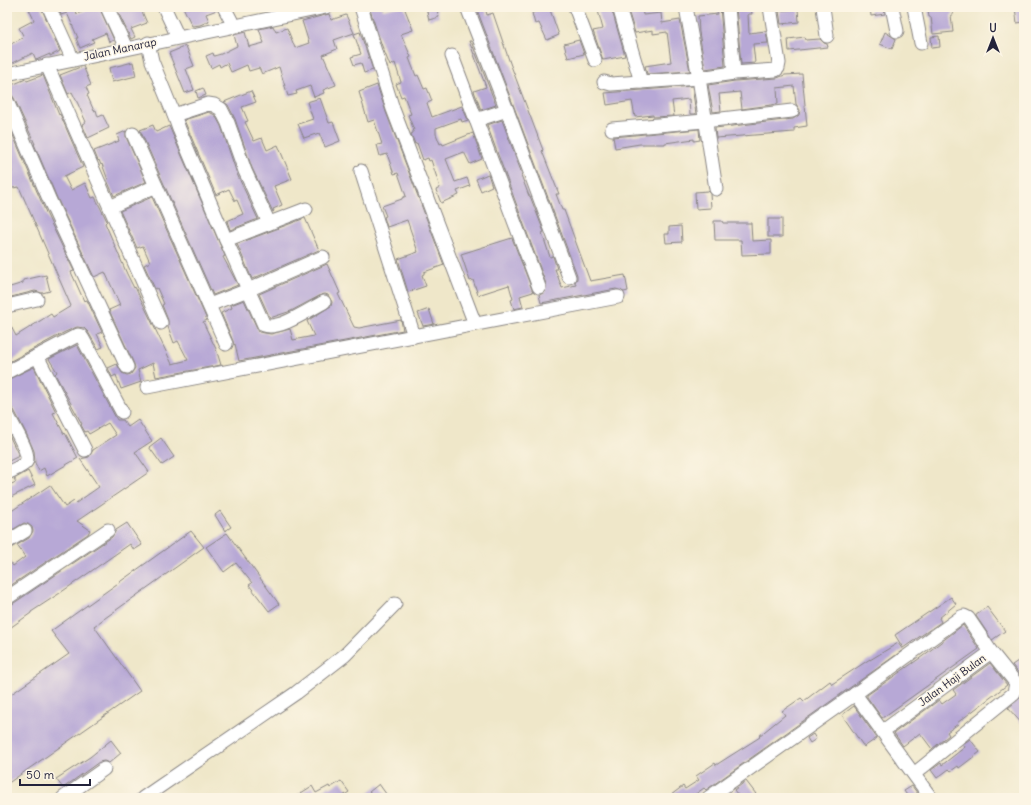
<svg xmlns="http://www.w3.org/2000/svg" width="1031" height="805" font-family="Delius,sans-serif">
  <style>
    .building { fill: #b7a8d6 }
    .lines { fill: none; stroke-linecap: round; stroke-linejoin: round }
    .minor-casing { stroke: #888482; stroke-width: 15 }
    .minor { stroke: #fff; stroke-width: 13 }
    .labels { text-anchor: middle; stroke-width: 3; stroke-linejoin: round; paint-order: stroke }
    .street-label { font-size: 11px; fill: #22223b; stroke: #fcf5e5 }
  </style>
  <rect width="100%" height="100%" fill="#fcf5e5"/>
  <filter id="ink" filterUnits="userSpaceOnUse"><feTurbulence type="fractalNoise" baseFrequency=".025" numOctaves="2"/><feDisplacementMap in="SourceGraphic" scale="8" xChannelSelector="R" yChannelSelector="G"/><feConvolveMatrix kernelMatrix="1 2 1 2 8 2 1 2 1" color-interpolation-filters="sRGB"/></filter>
  <filter id="wash" filterUnits="userSpaceOnUse"><feTurbulence type="fractalNoise" baseFrequency=".012" numOctaves="4" result="noise"/><feDisplacementMap in="SourceGraphic" scale="16" xChannelSelector="R" yChannelSelector="G"/><feGaussianBlur stdDeviation="0.9" result="paint"/><feColorMatrix in="noise" values="0 0 0 0 0 0 0 0 0 0 0 0 0 0 0 0 0 1.4 0 .05"/><feComposite in="paint" operator="in"/></filter>
  <g filter="url(#wash)">
    <rect width="100%" height="100%" fill="#efe7c9"/>
    <g id="blocks">
      <!-- building -->
      <g class="building">
        <path d="M28 7H41L60 51 50 56V54L36 60 33 53 11 64V62L7 64V46L24 37 19 28 34 20Z"/>
        <path d="M58 7H81L75 9 77 14 94 7H99L114 40 109 42 106 33 92 39 94 42 80 48 76 38H78L67 13 61 15Z"/>
        <path d="M118 7H130L131 10 140 7 147 23 131 29 135 37 131 39 116 8Z"/>
        <path d="M183 7H216L217 10 206 14 209 21 200 25 192 26Z"/>
        <path d="M369 7H382L383 10 397 7H404L413 30 401 34 411 57 409 58 416 76 418 75 424 89 427 88 432 101 427 103 432 117 462 106 468 120 462 122 461 119 436 128V134L440 144 442 143 443 145 473 133 482 159 470 164 464 152 446 159 455 182 467 178 470 186 457 191 459 195 441 203 436 190 440 188 437 178 431 160 429 161 428 158 423 160 417 143 415 144 411 134 413 133V131L414 130 408 115 411 114 404 96 401 97 396 84 401 82 395 63 390 66 382 46Z"/>
        <path d="M426 7H436L439 17 429 20Z"/>
        <path d="M476 7H485L487 15 493 13 510 63 543 150 542 151 559 194H556L562 210H564L590 281 625 275 628 291 624 292 616 289 541 303 539 295 545 292 546 284 487 125 502 120 522 174 521 175 529 196H530L544 232 542 233 550 257 553 256 557 269H555L562 288 576 285 575 282 577 279V275L514 107Z"/>
        <path d="M534 7H549L559 35 547 40 539 23 535 24 532 13 535 12Z"/>
        <path d="M597 7H611L625 56 603 60 593 31 603 29Z"/>
        <path d="M627 7H642L643 15 661 13 662 23 680 20 690 71 647 74 645 66 671 62 667 32 653 34V30L635 33Z"/>
        <path d="M717 7H720L725 66 705 69 699 32 698 16 718 14Z"/>
        <path d="M736 7H751L752 14H748L749 33 766 31 768 43 753 44 755 63 741 64Z"/>
        <path d="M870 7H884L885 14 871 16Z"/>
        <path d="M944 7H952L953 15H951L953 32 933 34 931 17H929L928 9Z"/>
        <path d="M1015 7H1024V22L1017 23Z"/>
        <path d="M798 9 799 22 781 24 779 11Z"/>
        <path d="M329 14 331 20 346 15 354 33 334 40 337 49 323 55 336 85 323 90 324 93 314 97 310 86 296 91 297 94 288 96 279 67 262 74 259 68 249 71 247 65 231 72 227 63 220 67 219 64 211 68 206 56 213 53 214 56 221 54 237 46 234 35 245 32 249 47 264 43 259 29 273 26 276 32 287 28 295 48 309 43 302 21Z"/>
        <path d="M360 32 373 70 364 73 361 63 354 65 351 57 361 54 354 34Z"/>
        <path d="M885 32 896 39 892 49 880 44Z"/>
        <path d="M939 36 940 47 932 48 931 37Z"/>
        <path d="M805 37 806 40 820 39 824 43 827 44 828 47 789 51 788 39Z"/>
        <path d="M579 40 584 54 568 58 564 44Z"/>
        <path d="M469 41H471L496 105 481 110 474 91 486 87Z"/>
        <path d="M186 46 194 66 186 69 194 90 185 93 169 53Z"/>
        <path d="M133 62 136 76 112 82 109 68Z"/>
        <path d="M83 66 91 85 86 87 89 94 87 95 94 111 96 110 98 117 103 115 109 128 88 138 82 124 86 122 78 104 72 92 68 94 60 75Z"/>
        <path d="M802 74 807 126 794 128V132L716 138 715 128 793 119 799 115 800 110 796 104 794 86 777 88 778 104 742 109 740 92 719 94 721 111 713 112 708 85 735 81 777 78 785 75Z"/>
        <path d="M43 75 59 115 60 114 83 167 64 176 71 190 85 183 92 198 95 197 107 221 105 223 127 274 134 288 135 287 172 364 188 360 178 341 174 343 168 327V320L162 305 164 304 157 288 155 289 144 265 150 262 143 246 137 248 120 211 152 197 207 320 203 322 216 349 221 365 156 377 153 363 138 370 141 382 121 389 116 375 112 377 108 368 117 364 122 373 127 375 131 374 135 368 134 364 109 310 120 305 105 272 94 277 57 198 34 144H35L14 98 11 94 7 93V87L26 79 27 81Z"/>
        <path d="M377 85 386 112 444 265 424 272V274L422 275 426 286 408 292 398 259 418 252 407 220 387 227 384 217 386 216 382 206 402 199V198L406 196 398 173 394 174 387 154 380 156 377 145 382 144 374 120 368 122 359 92Z"/>
        <path d="M692 86 696 114H690L689 99 672 101 674 116 653 117V115L635 117 632 101 607 105 605 93Z"/>
        <path d="M203 88 206 95 198 98 196 91Z"/>
        <path d="M251 91 256 102 242 107 248 121 245 122 254 141 262 138 267 150 278 145 292 179 274 186 282 205 273 209 274 211 273 212 252 168 235 119 228 105 224 102Z"/>
        <path d="M320 98 329 123 333 122 340 141 325 147 319 133 304 138 298 124 313 119 307 102Z"/>
        <path d="M209 112 215 115 221 126 237 174 258 219 230 230 227 221 243 214 237 200 235 201 229 189 216 195 184 120Z"/>
        <path d="M7 121 47 215 74 271 71 272 76 283 84 301 87 300 102 332 97 334 103 347 98 349 88 332 84 328 77 327 65 332 7 363V319L16 336 51 314 53 317 71 306 19 187 7 189V173L12 172 7 158Z"/>
        <path d="M153 125 156 132 169 126 225 256 223 257 238 285 213 295 140 130Z"/>
        <path d="M699 129 700 140 694 141V139L665 143V144H640L615 148 613 137Z"/>
        <path d="M126 131V137L146 182 114 196 107 180H108L102 164 101 165 99 160 98 161 94 151 119 141 117 135Z"/>
        <path d="M488 174 492 186 481 191 476 179Z"/>
        <path d="M708 191 710 194 711 208 696 209 695 192Z"/>
        <path d="M305 218 319 250 252 279 237 244Z"/>
        <rect x="768" y="219" width="14" height="18"/>
        <path d="M714 221H722L723 223H751L752 241 771 240V254L742 255 741 240H715Z"/>
        <path d="M681 226 682 242 666 243 665 234H669V227Z"/>
        <path d="M512 238 533 292 520 296 523 307 514 309 511 300 513 299 509 285 478 295 473 280 470 281 461 254Z"/>
        <path d="M327 264 340 293 338 294 354 327 359 328 401 320 403 330 239 361 235 344 234 345 233 341 221 313 232 308 231 305 244 300 257 328 259 332 271 334 290 329 293 340 314 336 307 321 331 306 332 302 328 295 325 294 321 295 291 311 270 318 259 294Z"/>
        <path d="M46 275 50 291 42 293 35 291 7 298V288L23 283V280Z"/>
        <path d="M429 309 434 324 423 326 418 313Z"/>
        <path d="M77 345 117 420H123L128 427 138 420 152 441 135 452 149 472 77 521 90 530 88 534 7 588V558L13 566 25 557 17 545 29 538 33 531 32 527 28 524 24 523 7 533V514L50 485 65 507 74 501 76 503 99 487 80 459 89 457 93 450 116 435 108 423 89 434 87 431 85 432 81 425 82 424 55 374 57 372 49 359Z"/>
        <path d="M34 367 56 412 53 413 64 434 65 433 78 458 47 476 44 468 39 471 35 463 34 451 27 435 14 410 11 407 7 406V380Z"/>
        <path d="M7 431 19 456 7 462Z"/>
        <path d="M161 438 174 457 162 465 149 447Z"/>
        <path d="M28 471 35 485 7 499V486L16 482 14 479Z"/>
        <path d="M220 511 231 527 225 531 215 515Z"/>
        <path d="M127 523 142 545 134 550 130 544 60 593 31 612V613L7 630V606L11 605 112 537 116 530Z"/>
        <path d="M191 531 204 547 94 626 140 691 7 784V697L69 654 51 631Z"/>
        <path d="M227 533 279 604 269 611 249 585 252 583 236 563 224 572 206 547Z"/>
        <path d="M951 597 956 604 939 618 941 622 903 648 895 635Z"/>
        <path d="M987 607 1005 631 992 640 976 616V614Z"/>
        <path d="M963 625 979 649 882 718 867 697V695L923 656Z"/>
        <path d="M898 643 903 650 706 790 704 788 690 798H667L683 786 685 789 699 780 696 776 715 763 716 765 760 737 759 736 785 715 782 711 801 698 804 701 830 681 832 684 870 659V660Z"/>
        <path d="M1024 657V672L1020 675 1012 665Z"/>
        <path d="M990 663 1007 685 957 723 958 724 947 732 949 735 932 749 920 733 903 746 894 733 939 700 942 704 956 694 953 690Z"/>
        <path d="M1024 689V726L1008 708 1019 699Z"/>
        <path d="M854 706 877 738 864 747 842 715Z"/>
        <path d="M813 734 816 739 810 743 807 738Z"/>
        <path d="M970 739 980 752 959 768 958 766 951 771 949 769 937 778 931 770 941 763 942 765 965 747 963 744Z"/>
        <path d="M111 740 121 753 109 763 104 761 99 762 63 788 56 779 90 757Z"/>
        <path d="M341 781 349 792 340 798H293L312 786 316 793 329 786 330 788Z"/>
        <path d="M746 781 756 794 750 798H740L734 790Z"/>
        <path d="M379 784 389 798H373L369 792Z"/>
        <path d="M912 786 921 798H909L904 791Z"/>
      </g>
    </g>
  </g>
  <g filter="url(#ink)">
    <use href="#blocks" fill-opacity="0" stroke="#888482" stroke-width="1"/>
    <g class="lines">
      <!-- minor casing -->
      <g class="minor-casing">
        <g id="minor">
          <path d="M49 7 73 60"/>
          <path d="M107 7 126 48"/>
          <path d="M164 7 178 37"/>
          <path d="M224 7 234 26"/>
          <path d="M361 7 393 109 475 324"/>
          <path d="M467 7 507 110 569 277"/>
          <path d="M575 7 595 60"/>
          <path d="M619 7 641 82"/>
          <path d="M686 7 699 78 716 189"/>
          <path d="M728 7 734 73"/>
          <path d="M823 7 827 36"/>
          <path d="M892 7 897 31"/>
          <path d="M914 7 921 43"/>
          <path d="M148 43 152 61 174 115 208 104 214 105 221 109 228 123 245 171 269 223"/>
          <path d="M452 56 539 287"/>
          <path d="M47 65 161 323"/>
          <path d="M7 74 326 7"/>
          <path d="M604 82 611 84 699 78 734 73 776 70 778 68 779 63 770 7"/>
          <path d="M7 101 50 201 127 367"/>
          <path d="M174 115 179 129 226 240 264 325C279 331 310 309 324 302"/>
          <path d="M476 120 507 110"/>
          <path d="M612 129 704 121 792 111"/>
          <path d="M133 134 226 344"/>
          <path d="M361 171 414 336"/>
          <path d="M110 207 156 186"/>
          <path d="M226 240 306 209"/>
          <path d="M209 305 248 290 323 257"/>
          <path d="M7 306 37 299"/>
          <path d="M37 356 85 450"/>
          <path d="M7 372 78 335 81 336 83 339 122 412"/>
          <path d="M147 387 618 297"/>
          <path d="M7 414C11 423 32 455 26 462 22 467 13 470 7 473"/>
          <path d="M7 542 25 531"/>
          <path d="M7 598 108 530"/>
          <path d="M883 731 991 652 968 618 964 616 961 617 855 694 931 798"/>
          <path d="M914 774 1014 693 1016 683 991 652"/>
          <path d="M63 798 104 769"/>
          <path d="M143 798 296 693 345 655 395 604"/>
          <path d="M708 798 855 694"/>
        </g>
      </g>
      <!-- minor -->
      <use href="#minor" class="minor"/>
    </g>
  </g>
  <g class="labels">
    <!-- street labels -->
    <g class="street-label">
      <text transform="translate(120 49) rotate(-12)" y="4">Jalan Manarap</text>
      <text transform="translate(952 680) rotate(-36)" y="4">Jalan Haji Bulan</text>
    </g>
  </g>
  <!-- margin -->
  <rect width="1031" height="805" fill="none" stroke="#fcf5e5" stroke-width="24"/>
  <!-- north arrow -->
  <g transform="translate(993 38)" stroke="#fcf5e5" stroke-width="3" paint-order="stroke">
  <path d="M0-3L7 15L0 10L-7 15Z" fill="#22223b"/>
  <text y="-6" font-size="11" font-weight="bold" text-anchor="middle" fill="#22223b">U</text>
  </g>
  <!-- scale -->
  <path d="M20 779v6h70v-6" fill="none" stroke="#22223b" stroke-width="2"/>
  <text x="26" y="779" font-size="12" fill="#22223b" stroke="#fcf5e5" stroke-width="3" paint-order="stroke">50 m</text>
</svg>
